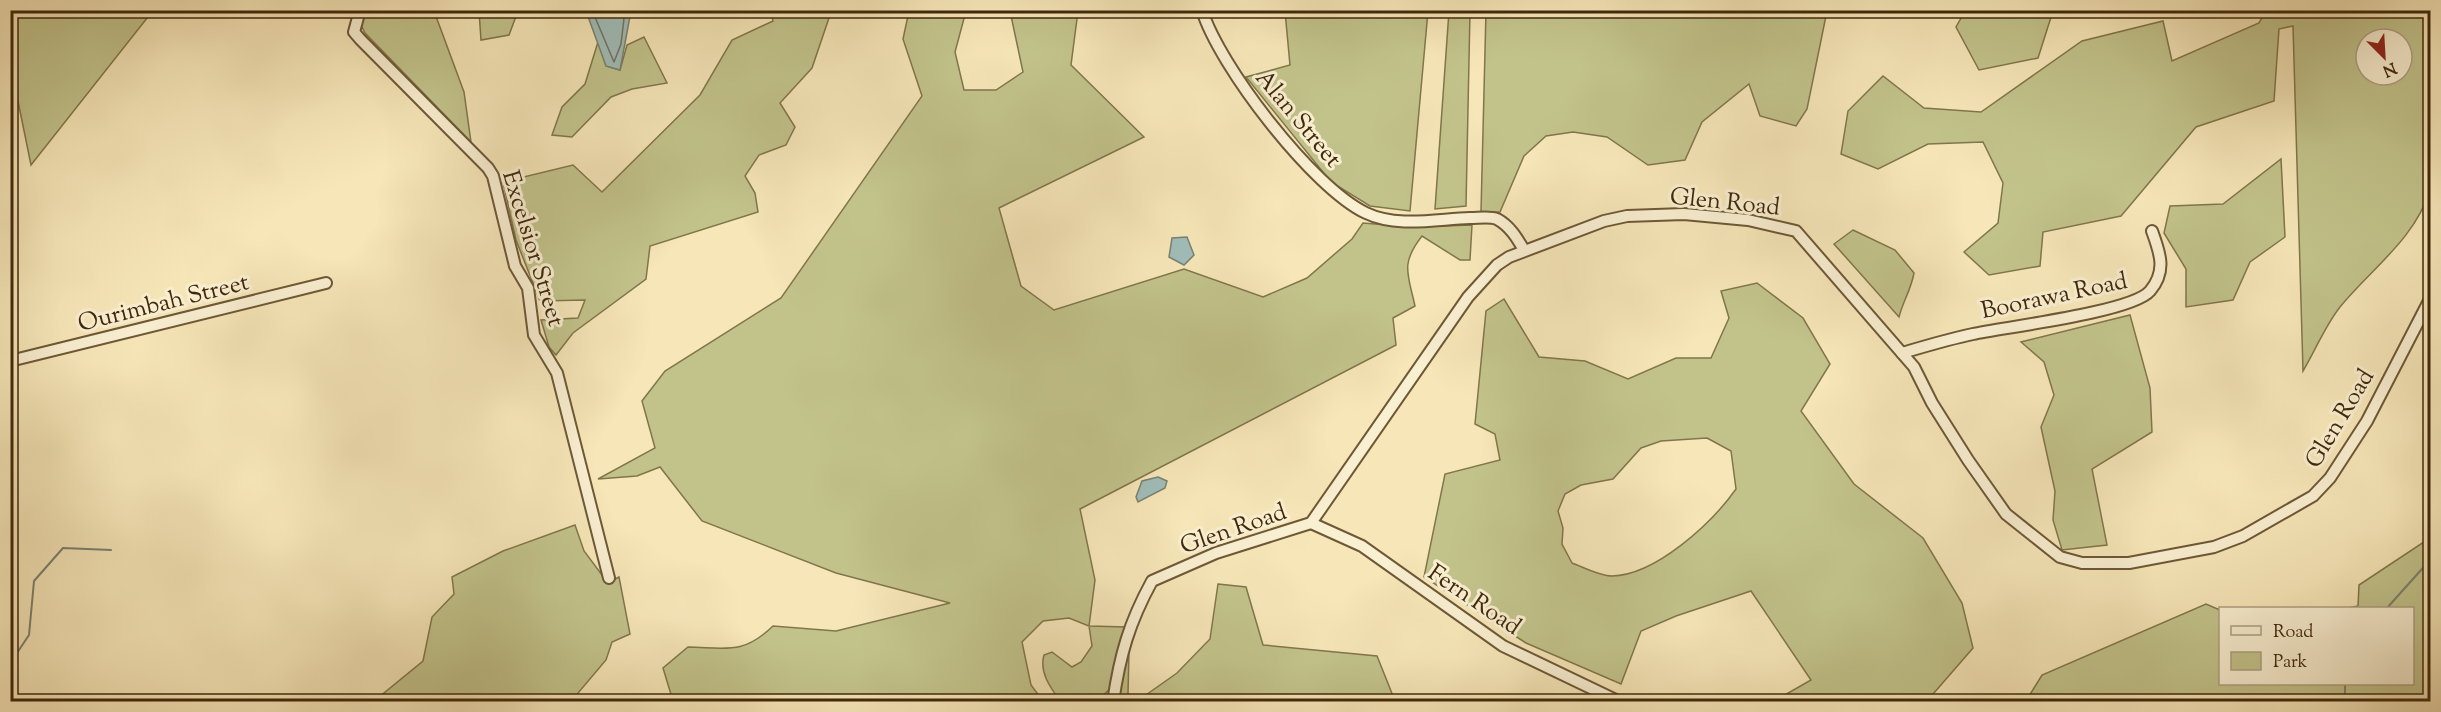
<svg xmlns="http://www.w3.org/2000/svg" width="2441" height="712" font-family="'Sorts Mill Goudy',serif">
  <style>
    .green { fill: #c2c38b; stroke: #81764b; stroke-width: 1.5; fill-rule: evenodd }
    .water { fill: #a0bdb9; stroke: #7a8173; stroke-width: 1.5 }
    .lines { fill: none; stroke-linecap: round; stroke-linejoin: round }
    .shore { stroke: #707262; stroke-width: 1.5 }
    .stream { stroke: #7a8173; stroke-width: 2 }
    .minor-casing { stroke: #6e5836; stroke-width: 14 }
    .minor { stroke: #f9efd1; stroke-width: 10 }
    .labels { text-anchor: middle; stroke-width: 6; stroke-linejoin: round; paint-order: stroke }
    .street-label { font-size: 24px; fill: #40280b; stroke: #f9efd1 }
  </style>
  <rect width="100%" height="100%" fill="#f6e6b8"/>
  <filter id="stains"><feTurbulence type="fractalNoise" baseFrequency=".00333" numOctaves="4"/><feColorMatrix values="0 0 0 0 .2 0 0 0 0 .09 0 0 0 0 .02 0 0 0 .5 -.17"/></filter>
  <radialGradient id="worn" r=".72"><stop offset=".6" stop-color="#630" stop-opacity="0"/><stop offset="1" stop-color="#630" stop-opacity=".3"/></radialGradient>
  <!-- green -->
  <g class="green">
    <path d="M10 11H155L151 13 31 165 11 67Z"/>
    <path d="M366 11H434L464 92 471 142 365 33 360 23Z"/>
    <path d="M479 11V10L518 11 509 35 481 40Z"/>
    <path d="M771 11H838L831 12 812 68 780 103 795 127 786 145 759 155 745 176 755 193 758 212 650 246 646 279 573 333 556 355 549 347 541 320 578 318 585 300 540 301 516 240 503 182 573 165 602 192 700 95 732 40 773 21Z"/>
    <path d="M909 11H966L955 52 964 90H996L1023 72 1010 11H1078L1071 65 1144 137 999 208 1021 286 1054 310 1184 269 1263 297 1307 278 1352 239 1363 223 1411 227 1472 225 1470 260H1460L1422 236C1400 264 1408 274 1415 306L1393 318 1396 345 1080 509 1095 580 1089 626 1127 627 1114 685 1097 701H1060C1050 687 1039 672 1044 655L1052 652 1072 667 1081 662 1092 646 1089 626 1069 618 1043 621 1022 642 1031 685 1043 701H673L663 668 688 647C727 648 743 655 773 626L836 631 950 603 836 573 702 521 660 467 637 476 598 479 655 448 642 401 665 371 781 298 922 96 903 39Z"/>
    <path d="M1285 11H1428L1410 211 1370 206 1331 182 1246 77 1290 65Z"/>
    <path d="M1449 11H1470L1466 206 1435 209Z"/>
    <path d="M1486 11H1827L1807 109 1796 126 1760 116 1749 84 1702 122 1685 160 1648 165 1607 137 1573 132 1546 136 1524 156 1500 212H1481Z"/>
    <path d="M1965 11V10L2053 11 2038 58 1979 70 1956 27Z"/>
    <path d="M2266 11H2430V190C2415 239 2371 269 2340 307 2325 326 2315 351 2303 371L2293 26 2279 29 2274 101 2196 127 2121 216 2043 232 2040 266 1989 275 1964 252 1998 223 2003 183 1983 142 1928 144 1878 169 1841 154 1848 111 1883 76 1924 108 1981 112 2082 41 2163 21 2172 61 2259 23ZM2366 39H2402V75H2366Z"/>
    <path d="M644 37 667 83 632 89 611 97 572 137 552 135 562 107 585 84 598 42 606 66 620 70 627 45Z"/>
    <path d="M2281 159 2285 237 2250 262 2233 300 2186 307V269L2164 233 2170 206 2223 204Z"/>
    <path d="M1853 230 1895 250 1914 273C1911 290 1903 301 1899 317L1834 244Z"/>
    <path d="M1757 283 1803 318 1830 364 1801 411 1854 484 1923 538 1962 603 1973 648 1927 701H1787L1783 696 1811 680 1751 591 1676 616 1641 631 1621 684 1526 643 1424 577 1445 474 1500 460 1495 434 1475 424 1486 311 1504 299 1539 357 1585 361 1628 379 1676 358H1711L1729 318 1721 291ZM1707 438 1731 451 1736 489C1712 523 1656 575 1612 576 1600 576 1583 567 1572 563L1562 544 1563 528 1558 511 1565 494 1581 485 1613 479 1641 448 1661 441Z"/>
    <path d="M2130 315 2150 388 2152 432 2092 469 2107 545 2062 550 2053 520 2055 491 2041 427 2054 395 2044 362 2021 342Z"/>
    <path d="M575 525 584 551 608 583 619 577 630 634 612 642 606 660 578 693 576 701 373 702 423 661 432 617 454 594 452 577 503 551Z"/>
    <path d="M2430 534V701H2026L2042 675 2206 604 2220 610V684H2412V608H2348L2358 606 2359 585 2427 540Z"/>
    <path d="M1218 584 1246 587 1263 645 1377 656 1395 701 1116 702 1123 653 1129 651 1128 694 1143 697 1177 673 1210 639Z"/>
  </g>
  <!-- water -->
  <g class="water">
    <path d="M586 11H631L620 70 606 66Z"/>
    <path d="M1187 237 1194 255 1184 265 1169 257 1172 238Z"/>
    <path d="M1158 477 1167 481 1165 488 1138 502 1136 497 1142 481Z"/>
  </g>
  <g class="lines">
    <!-- shore -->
    <path class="shore" d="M592 10 614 62 621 44 625 10"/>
    <!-- stream -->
    <g class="stream">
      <path d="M2387 608 2430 560"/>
      <path d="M2345 684V702"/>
      <path d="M15 702 13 659 29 635 34 581 63 548 111 550"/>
    </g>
    <!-- minor casing -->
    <g class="minor-casing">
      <g id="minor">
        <path d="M360 10 354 32 360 39 488 168 493 176 515 266 528 288 534 335 557 373 609 578"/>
        <path d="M1202 10C1219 66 1313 188 1366 213 1397 228 1437 219 1470 218 1479 218 1490 216 1497 219 1510 226 1517 238 1524 250"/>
        <path d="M1902 353C1926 346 1949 339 1973 334 2006 327 2132 312 2150 291 2167 271 2160 253 2152 231"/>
        <path d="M10 361 326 283"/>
        <path d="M1311 523 1362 546 1503 646 1620 702"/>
        <path d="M1113 702C1120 655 1129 623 1152 581L1216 553 1311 523 1468 297 1497 265 1509 257 1604 221 1627 216 1684 214 1748 220 1796 231 1914 367 1932 403 1968 460 2006 514 2060 557 2082 563H2129L2214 547 2243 536 2313 496 2330 478 2367 421 2430 299"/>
      </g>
    </g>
    <!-- minor -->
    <use href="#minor" class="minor"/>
  </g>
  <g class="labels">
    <!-- street labels -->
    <g class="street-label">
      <text transform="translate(1299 118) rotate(50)" y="8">Alan Street</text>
      <text transform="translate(1725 201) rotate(6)" y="8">Glen Road</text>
      <text transform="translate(534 248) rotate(73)" y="8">Excelsior Street</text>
      <text transform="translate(2054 295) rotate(-12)" y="8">Boorawa Road</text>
      <text transform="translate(163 302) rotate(-14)" y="8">Ourimbah Street</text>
      <text transform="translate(2339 418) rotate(-59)" y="8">Glen Road</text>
      <text transform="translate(1233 528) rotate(-19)" y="8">Glen Road</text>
      <text transform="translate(1475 599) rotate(34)" y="8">Fern Road</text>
    </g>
  </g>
  <!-- margin -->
  <rect width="2441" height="712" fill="none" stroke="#f6e6b8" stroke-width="36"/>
  <rect x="12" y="12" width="2417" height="688" fill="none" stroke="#40280b" stroke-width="3"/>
  <rect x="18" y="18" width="2405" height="676" fill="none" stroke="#40280b" stroke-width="1.5"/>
  <!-- legend -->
  <rect x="2219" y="607" width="195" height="78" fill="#f9efd1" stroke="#af9f82" stroke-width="1.5"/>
  <rect x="2231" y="626" width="30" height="9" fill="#f9efd1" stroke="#af9f82" stroke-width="1.5"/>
  <text x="2273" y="637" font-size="18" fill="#40280b">Road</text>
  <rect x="2231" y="652" width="30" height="18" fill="#c2c38b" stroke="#af9f82" stroke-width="1.5"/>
  <text x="2273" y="667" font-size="18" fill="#40280b">Park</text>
  <!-- north arrow -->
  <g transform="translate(2384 57) rotate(156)"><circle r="28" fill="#f9efd1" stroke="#af9f82" stroke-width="1.5"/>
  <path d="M0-4.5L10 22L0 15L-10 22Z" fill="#8f2418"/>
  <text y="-9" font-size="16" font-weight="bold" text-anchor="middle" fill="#40280b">N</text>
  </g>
  <rect width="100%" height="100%" filter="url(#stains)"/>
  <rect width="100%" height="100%" fill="url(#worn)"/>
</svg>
